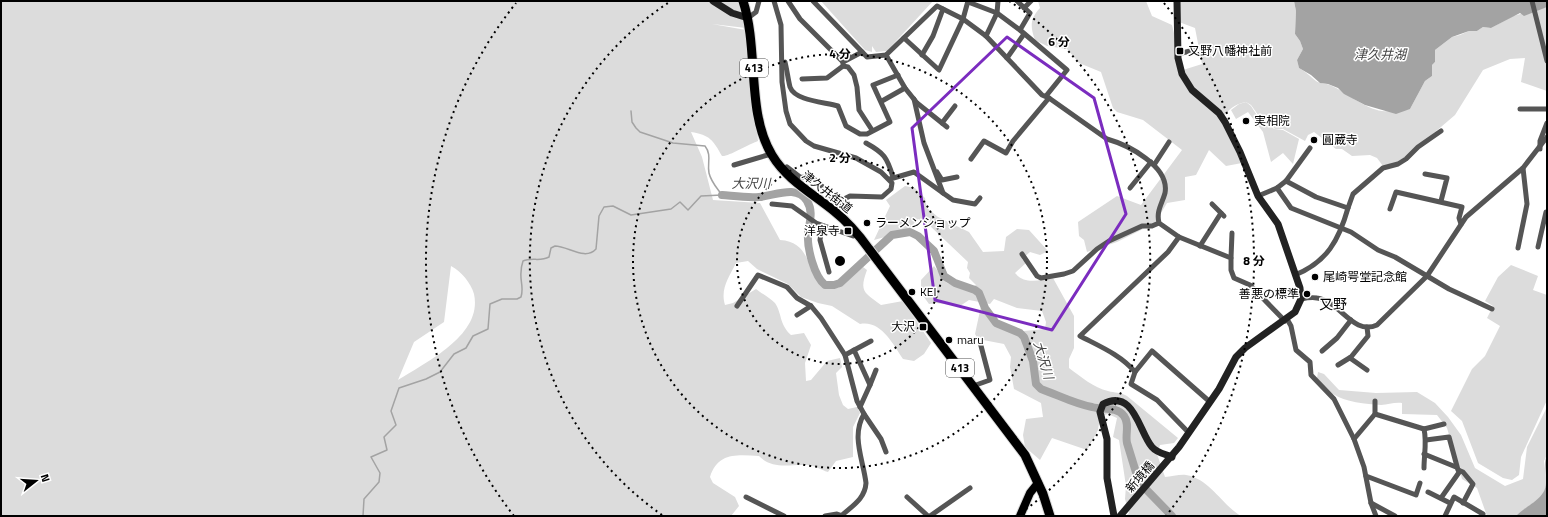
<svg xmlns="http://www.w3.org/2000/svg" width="1548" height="517" font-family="'Titillium Web','Noto Sans JP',sans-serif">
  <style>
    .green { fill: #dcdcdc; fill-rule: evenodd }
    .water { fill: #a3a3a3 }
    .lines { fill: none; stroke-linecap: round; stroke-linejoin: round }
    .stream { stroke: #a3a3a3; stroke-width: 1.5 }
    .river { stroke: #a3a3a3; stroke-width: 8 }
    .primary-casing { stroke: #dbdbdb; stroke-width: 10 }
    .highway-casing { stroke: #dbdbdb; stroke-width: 11 }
    .street { stroke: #555; stroke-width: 5 }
    .secondary { stroke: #222; stroke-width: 7 }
    .primary { stroke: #000; stroke-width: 8 }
    .highway { stroke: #000; stroke-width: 9 }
    .marked { fill: none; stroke: #7b2cbf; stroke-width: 3; stroke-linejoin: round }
    .ring { fill: none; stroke: #000; stroke-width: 2; stroke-dasharray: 2 4 }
    .poi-dot { fill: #000; stroke: #fff; stroke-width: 1.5 }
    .labels { text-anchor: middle; stroke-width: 3; stroke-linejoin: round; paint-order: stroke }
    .shield { fill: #fff; stroke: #4c4c4c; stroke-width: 1 }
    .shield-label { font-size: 11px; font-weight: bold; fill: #000 }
    .poi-label { font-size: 12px; fill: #000; stroke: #fff; text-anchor: start }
    .street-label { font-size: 12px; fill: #000; stroke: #fff }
    .water-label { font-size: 13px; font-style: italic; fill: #444; stroke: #fff }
    .quarter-label { font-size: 14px; fill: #000; stroke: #fff }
    .centre { fill: #000; stroke: #fff; stroke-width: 2 }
    .ring-label { font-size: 12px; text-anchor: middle; font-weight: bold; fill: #000; stroke: #fff; stroke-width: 3; stroke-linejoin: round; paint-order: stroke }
  </style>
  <rect width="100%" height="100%" fill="#fff"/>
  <!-- green -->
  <g class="green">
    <path d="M1 1H738L746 28 712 24 746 30 758 141C749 144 728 157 722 156 713 140 710 135 691 132L702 157 713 200 760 203 780 240C814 242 805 277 826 286 829 288 834 288 838 288L863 267 867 270C859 292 864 292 881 305L903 301 931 343 924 354 914 361 903 359C893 344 881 320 860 324L832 306 818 303 801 297 788 284 757 269 748 261 736 263C729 277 720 289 725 305L733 303 756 289C761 293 770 298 775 303 782 313 779 324 791 335L804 333 811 345 805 363 806 381 811 380 827 361 840 358 842 367 836 373 839 395 843 405 848 409 857 407 860 413 853 427V457L836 461 828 472C821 470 814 465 807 465 789 464 773 470 759 456 737 455 718 452 710 477L713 483 735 497 739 506 731 516H1ZM451 266C461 271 471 283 474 294 483 335 426 362 398 380L414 342 444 322Z"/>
    <path d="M821 1H933L887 51 876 52 872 46V52L865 50Z"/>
    <path d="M1038 1H1146L1152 16 1172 25 1183 70 1202 64 1195 28 1179 22 1180 1H1294L1296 11 1295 34 1300 41 1303 49 1297 60 1299 68C1306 72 1310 76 1316 81 1320 84 1326 83 1330 85 1346 92 1365 109 1382 111 1392 112 1401 110 1410 109L1425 81 1432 76V65L1435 62V50L1452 37 1460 35 1469 31H1477L1483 27 1491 28 1513 16 1547 7V91L1521 82 1525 58 1510 59 1483 70 1455 115 1407 156 1395 163 1383 166 1377 158 1370 155 1352 156 1342 149H1336L1314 132 1308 135 1305 141 1283 129H1275L1266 120 1261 119 1251 105 1246 102C1234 104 1228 110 1221 120L1242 163 1226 166 1209 150 1196 175 1185 177V200L1167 203 1155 223 1117 242 1087 252 1084 240 1079 236 1078 222 1117 196 1141 205 1182 150 1143 120 1117 112 1113 108 1101 72 1079 63 1067 49 1047 46 1035 40C1030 26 1030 19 1040 8Z"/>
    <path d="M1246 102 1251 106 1260 120 1266 121 1274 129 1283 130 1299 139 1293 164 1283 153 1271 162 1263 132 1248 112 1236 119 1231 110 1239 104Z"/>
    <path d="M905 186 915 188 925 198 927 208 938 217 969 232 983 252 1004 251 1006 237 1017 229 1029 230 1048 251 1040 255 1030 252 1022 259 1026 263 1015 273C1025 285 1039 280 1053 278L1074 316V348L1069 359V368C1080 376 1094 388 1108 391 1115 393 1120 392 1127 396L1178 438 1174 443 1160 445 1157 454 1165 477C1171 477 1180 474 1186 475 1210 479 1221 504 1241 516H1126L1129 513 1125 499 1126 486 1119 440 1113 437 1117 418 1108 414 1100 416 1098 430 1087 450 1052 438 1040 460 1025 447 1023 435 1026 419 1043 417 1041 403 1014 389 1010 367 1011 357 1004 344 978 339 975 334 981 306 990 309 996 325 1013 332 1045 329 1046 322 1042 311 1017 308 994 299 990 304 969 300 960 306 936 303 929 304 921 293V280L934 266 947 283 965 290 976 285 969 278 970 273 967 268 968 262 929 225 918 219 907 231 874 240 890 206 886 200Z"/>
    <path d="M1511 265 1538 276 1533 290 1547 295V400L1521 457 1519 475 1512 480 1503 478 1478 463 1462 421 1451 411 1472 369 1485 356 1500 326 1487 318 1493 306 1485 301 1498 277Z"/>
    <path d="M1318 372 1324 374 1339 390 1376 393 1417 392 1435 403 1448 417 1461 435 1475 468 1505 486 1523 479 1527 447 1547 407V455L1544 461 1547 485 1542 496 1516 516H1487L1477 488 1462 479 1447 428 1437 415 1402 414V403C1394 402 1388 405 1381 405 1366 404 1345 402 1333 394 1327 390 1322 383 1317 378Z"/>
  </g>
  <!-- water -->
  <g class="water">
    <path d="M1294 1H1547V7L1524 16 1520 13 1491 28 1483 27 1477 31H1469L1452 37 1435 50V62L1432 65V76L1425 81 1410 109 1396 114 1365 105 1344 94 1338 88 1328 84 1320 83 1311 75 1299 68 1297 60 1303 49 1300 41 1295 34 1296 11Z"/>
    <path d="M1547 455V516H1516C1525 506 1546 499 1546 483 1547 473 1543 464 1547 455Z"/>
  </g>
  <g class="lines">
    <!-- stream -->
    <g class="stream">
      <path d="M631 111 632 122 636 128 640 132 673 143 705 146C712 155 707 163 709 173 711 182 717 188 722 195"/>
      <path d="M363 516 364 499 379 482 380 473 371 457 387 450 384 437 396 425 391 411 399 388 426 379 440 372 454 354 466 348 473 336 488 329 490 304 502 299H517L521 297C525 285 517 278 523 261 532 257 540 262 549 257L551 248 555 246C568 246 585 261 596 249L599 216 604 207 613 206 631 215 671 209 680 202 688 210 701 196 722 195"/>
    </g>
    <!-- river -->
    <path class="river" d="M722 195C734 196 747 198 759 197 774 196 797 184 807 201 814 212 809 223 808 234 807 248 814 276 825 285H834L840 283 892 235 910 232 918 236 934 251 944 276 955 283 975 290 979 293 985 308 996 323 1020 333 1024 337 1033 361 1036 384 1041 389C1058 395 1075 404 1092 407 1102 410 1117 406 1124 416 1130 424 1125 434 1127 443L1139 482 1172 516"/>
    <!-- primary casing -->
    <g class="primary-casing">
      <path id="primary" d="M1020 516 1030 493 1038 483"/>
    </g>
    <!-- highway casing -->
    <g class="highway-casing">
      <path id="highway" d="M743 1C759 49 746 113 772 155 787 180 812 193 834 211 848 222 859 235 869 249L1025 455 1043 494 1050 516"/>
    </g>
    <!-- street -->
    <g class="street">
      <path d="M774 1 781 25 782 82 786 111 790 124 806 141 814 146 856 158 881 172 892 183 891 189 882 197 850 196 846 198 834 211"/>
      <path d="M788 1 800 19 843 62"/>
      <path d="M813 1 867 57 886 55 937 6 963 19 986 36 1042 95 1049 98 1107 139C1128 145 1170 166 1165 193 1162 204 1156 211 1159 223L1179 237 1231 258V270L1234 278 1250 285 1285 321"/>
      <path d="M1017 1 1030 13 1020 30 1067 70 1046 96"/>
      <path d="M1532 1 1547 61"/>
      <path d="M968 2 997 13 1020 30"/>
      <path d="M1024 8 1031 1"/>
      <path d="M748 18 756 12 759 1"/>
      <path d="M986 36 997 13 998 1"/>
      <path d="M904 38 939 70 963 19 968 1"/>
      <path d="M1178 54 1194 50"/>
      <path d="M886 55 905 88 917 103 947 127"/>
      <path d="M922 55 933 36 943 9"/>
      <path d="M1007 58 1024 34"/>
      <path d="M782 63 785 62C787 70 788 79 790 87 795 101 825 102 838 106L846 126 860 134H867L890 122 873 85 898 75"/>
      <path d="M843 66 848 67 854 75 857 87 859 110 872 130"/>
      <path d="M802 79 827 78 843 66V62L862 52"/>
      <path d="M914 99 924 143 943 193 953 200 975 204 980 198"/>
      <path d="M882 101 905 88"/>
      <path d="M1520 109H1547"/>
      <path d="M942 123 955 106"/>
      <path d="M866 143C884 153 887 157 893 177"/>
      <path d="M1540 149V141L1547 123"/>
      <path d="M971 159 984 141 1006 153 1013 141 1049 98"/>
      <path d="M734 165 771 154"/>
      <path d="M1154 165 1169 142"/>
      <path d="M787 167 800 177 813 178 824 188 839 206"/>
      <path d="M937 172 942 180 957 177"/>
      <path d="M1425 174 1447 178 1441 201"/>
      <path d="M890 179 914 172 943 193"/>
      <path d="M1286 181 1316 197 1348 208C1339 240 1327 262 1295 275"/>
      <path d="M1130 188 1151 162"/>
      <path d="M1277 188 1291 208 1351 232 1378 250 1395 257 1449 289 1492 309"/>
      <path d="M1258 196 1277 188 1286 181 1310 148"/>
      <path d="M772 204 792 206 816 223 853 236 857 233"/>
      <path d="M1212 204 1224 216"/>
      <path d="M1348 208 1353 194 1383 168 1398 164 1406 159 1418 147 1441 131"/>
      <path d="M1390 209 1396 192 1462 207 1459 218 1461 224"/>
      <path d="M822 226 820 240 829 272"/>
      <path d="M1200 246 1221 213"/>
      <path d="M1538 247 1546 212H1547"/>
      <path d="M1518 248 1527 204 1523 168"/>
      <path d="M1022 254 1037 276 1041 278 1064 274 1073 271 1097 249 1109 241 1142 226H1152L1159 223"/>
      <path d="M1231 258 1232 233"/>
      <path d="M1301 299C1306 298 1312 297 1317 298 1340 301 1353 336 1377 325L1427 276 1466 217 1523 168 1547 137"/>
      <path d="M737 306 758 275 787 287 797 298 811 306 821 318 845 355 857 401 864 414C851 436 863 459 866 483 865 499 852 506 841 516"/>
      <path d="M797 315 811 306"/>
      <path d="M1287 319 1291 326 1296 350 1310 362 1311 375 1334 399 1354 439 1364 467 1371 503 1376 516"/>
      <path d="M854 350 870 385 860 407"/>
      <path d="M1322 351 1337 338 1351 320"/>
      <path d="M845 355 871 341"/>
      <path d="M1350 358 1367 370"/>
      <path d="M1338 365 1351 357 1368 336 1367 327"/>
      <path d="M1135 372C1121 355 1099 346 1080 336L1168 252 1179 237"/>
      <path d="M870 385 876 370"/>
      <path d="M973 386 990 380 980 342"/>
      <path d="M864 414 881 439 886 452"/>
      <path d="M1375 414 1424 429 1444 424"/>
      <path d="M1424 429C1427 442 1424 455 1424 468"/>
      <path d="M1189 433 1157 400 1131 384 1135 372 1152 351 1210 402"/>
      <path d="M1354 439 1375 414V401"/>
      <path d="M1426 440 1449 437 1458 470 1463 472 1473 484 1463 503"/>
      <path d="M1424 454 1456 467"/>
      <path d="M1366 476 1416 495 1420 483"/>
      <path d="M1428 492 1450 503"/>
      <path d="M746 497 784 516"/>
      <path d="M907 497 928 516"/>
      <path d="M1441 498 1460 471"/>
      <path d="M1371 503 1395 516"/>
      <path d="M825 516 837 514 843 516"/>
      <path d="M930 516 970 488"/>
      <path d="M1445 516 1454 497 1483 514"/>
    </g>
    <!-- secondary -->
    <g class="secondary">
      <path d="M713 1 732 13 748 18"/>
      <path d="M1114 516 1107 478V439L1100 412 1103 404C1134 388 1139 432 1152 447 1157 453 1165 454 1172 457"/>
      <path d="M1120 516 1179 447 1219 389 1236 357 1245 348 1295 312 1301 299 1300 288 1278 224 1258 196 1240 152 1225 122 1219 113 1192 90 1182 74 1178 58 1177 1"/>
    </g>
    <!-- primary -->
    <use href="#primary" class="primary"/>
    <!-- highway -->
    <use href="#highway" class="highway"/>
  </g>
  <!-- marked area -->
  <path class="marked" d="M1007 37 1094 98 1126 214 1052 330 935 300 912 128Z"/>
  <!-- distance rings -->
  <g class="ring">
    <circle cx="840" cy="261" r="103"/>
    <circle cx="840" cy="261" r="207"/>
    <path d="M662 515A310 310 0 0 1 671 1M1009 1A310 310 0 0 1 1018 515"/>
    <path d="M514 516A414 414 0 0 1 516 3M1164 3A414 414 0 0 1 1166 516"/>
  </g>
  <!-- markers -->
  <g class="poi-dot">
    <rect x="1176" y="47" width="8" height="8" rx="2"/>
    <circle cx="1246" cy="121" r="4"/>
    <circle cx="1314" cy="140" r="4"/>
    <circle cx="867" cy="223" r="4"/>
    <rect x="844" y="227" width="8" height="8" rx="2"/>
    <circle cx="1315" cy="277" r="4"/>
    <circle cx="912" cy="292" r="4"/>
    <circle cx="1307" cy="294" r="4"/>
    <rect x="919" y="323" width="8" height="8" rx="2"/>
    <circle cx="949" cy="340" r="4"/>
  </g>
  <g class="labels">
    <!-- shield labels -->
    <g class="shield">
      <rect x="740" y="59" width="28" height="18" rx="3"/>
      <rect x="946" y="359" width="28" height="18" rx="3"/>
    </g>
    <g class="shield-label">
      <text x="754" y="72">413</text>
      <text x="960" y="372">413</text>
    </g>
    <!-- poi labels -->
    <g class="poi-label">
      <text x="1188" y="55">又野八幡神社前</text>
      <text x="1254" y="125">実相院</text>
      <text x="1322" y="144">圓蔵寺</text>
      <text x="875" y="227">ラーメンショップ</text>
      <text x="840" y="235" text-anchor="end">洋泉寺</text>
      <text x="1323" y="281">尾崎咢堂記念館</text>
      <text x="920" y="296">KEI</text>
      <text x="1299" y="298" text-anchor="end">善悪の標準</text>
      <text x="915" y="331" text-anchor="end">大沢</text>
      <text x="957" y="344">maru</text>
    </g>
    <!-- street labels -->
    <g class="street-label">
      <text transform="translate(827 192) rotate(38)" y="4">津久井街道</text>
      <text transform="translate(1140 477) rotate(-49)" y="4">新境橋</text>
    </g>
    <!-- water labels -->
    <g class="water-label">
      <text x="1380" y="59">津久井湖</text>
      <text x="751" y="188">大沢川</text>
      <text transform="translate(1044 360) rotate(73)" y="5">大沢川</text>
    </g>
    <!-- quarter labels -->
    <g class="quarter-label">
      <text x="1333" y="309">又野</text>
    </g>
  </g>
  <circle cx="840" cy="261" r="6" class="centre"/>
  <g class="ring-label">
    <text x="1059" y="46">6 分</text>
    <text x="840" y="58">4 分</text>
    <text x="840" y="162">2 分</text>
    <text x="1254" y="265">8 分</text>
  </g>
  <!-- border -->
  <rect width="1548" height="517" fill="none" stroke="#000000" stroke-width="4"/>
  <!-- north arrow -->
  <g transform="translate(36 481) rotate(73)" stroke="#ffffff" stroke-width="3" paint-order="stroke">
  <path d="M0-3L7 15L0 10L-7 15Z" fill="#000000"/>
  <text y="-6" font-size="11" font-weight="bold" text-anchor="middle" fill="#000000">N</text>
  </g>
</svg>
